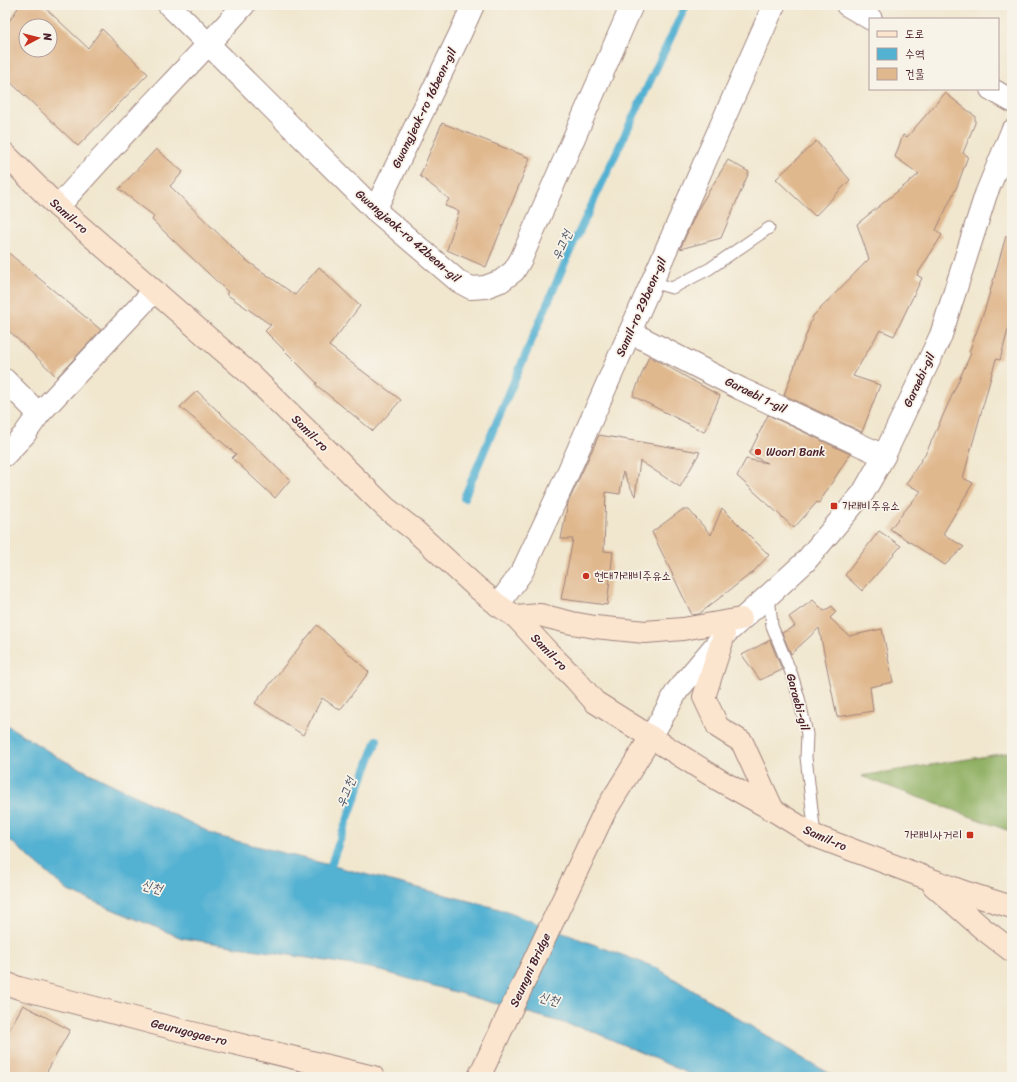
<svg xmlns="http://www.w3.org/2000/svg" width="1017" height="1082" font-family="Sriracha,'Poor Story',sans-serif">
  <style>
    .forest { fill: #90b064; stroke: #6d6848 }
    .water { fill: #53b1d2; stroke: #4e687e }
    .lines { fill: none; stroke-linecap: round; stroke-linejoin: round }
    .stream { stroke: #53b1d2; stroke-width: 8 }
    .building { fill: #e0b88e; fill-rule: evenodd }
    .lane-casing { stroke: #9e837d; stroke-width: 13 }
    .street-casing { stroke: #9e837d; stroke-width: 24 }
    .secondary-casing { stroke: #9e837d; stroke-width: 24 }
    .lane { stroke: #fff; stroke-width: 11 }
    .street { stroke: #fff; stroke-width: 22 }
    .secondary { stroke: #fbe5cf; stroke-width: 22 }
    .poi-dot { fill: #c8321e; stroke: #f7f3e8; stroke-width: 1.5 }
    .labels { text-anchor: middle; stroke-width: 3.5; stroke-linejoin: round; paint-order: stroke }
    .street-label { font-size: 12px; fill: #4a1f2b; stroke: #f7f3e8 }
    .poi-label { font-size: 12px; fill: #4a1f2b; stroke: #f7f3e8; text-anchor: start }
    .water-label { font-size: 13px; font-style: italic; fill: #4d5265; stroke: #f7f3e8 }
  </style>
  <rect width="100%" height="100%" fill="#f7f3e8"/>
  <filter id="ink" filterUnits="userSpaceOnUse"><feTurbulence type="fractalNoise" baseFrequency=".025" numOctaves="2"/><feDisplacementMap in="SourceGraphic" scale="8" xChannelSelector="R" yChannelSelector="G"/><feConvolveMatrix kernelMatrix="1 2 1 2 8 2 1 2 1" color-interpolation-filters="sRGB"/></filter>
  <filter id="wash" filterUnits="userSpaceOnUse"><feTurbulence type="fractalNoise" baseFrequency=".012" numOctaves="4" result="noise"/><feDisplacementMap in="SourceGraphic" scale="16" xChannelSelector="R" yChannelSelector="G"/><feGaussianBlur stdDeviation="0.9" result="paint"/><feColorMatrix in="noise" values="0 0 0 0 0 0 0 0 0 0 0 0 0 0 0 0 0 1.4 0 .05"/><feComposite in="paint" operator="in"/></filter>
  <g filter="url(#wash)">
    <rect width="100%" height="100%" fill="#f1e7cf"/>
    <!-- forest -->
    <path class="forest" d="M1012 752V832L861 776Z"/>
    <!-- water -->
    <path class="water" d="M5 724 59 758 217 836 496 908 657 968 807 1061 836 1077H696L592 1031 371 968 182 938 68 891 5 836Z"/>
    <g class="lines">
      <!-- stream -->
      <g class="stream">
        <path d="M464 498 570 251 686 5"/>
        <path d="M328 875 335 853 377 740"/>
      </g>
    </g>
    <g id="blocks">
      <!-- building -->
      <g class="building">
        <path d="M20 5H42L88 48 102 29 148 74 78 146 5 77V27ZM26 26H50V50H26Z"/>
        <path d="M945 93 975 116V123L963 153 968 156 958 184 936 230 942 235 917 275 922 278 894 336 880 330 853 376 880 385 862 432 784 395 813 316 869 259 857 224 919 174 895 157 903 135 907 137Z"/>
        <path d="M442 123 530 158 486 267 447 250 459 211 445 206 449 199 420 176Z"/>
        <path d="M816 141 850 180 815 216 776 179Z"/>
        <path d="M156 149 183 172 170 186 243 258 295 295 319 267 360 306 329 346 401 400 373 431 316 385 317 383 265 331 271 325 226 294 228 292 152 220 154 216 119 189Z"/>
        <path d="M728 160 749 172 721 238 680 249 698 209Z"/>
        <path d="M1006 236 1012 237V327L1009 326 1000 360 996 359 963 478 973 483 943 534 964 547 945 565 890 529 921 491 906 484 927 451 971 353 969 352 985 309Z"/>
        <path d="M5 250 101 330 57 377 5 327Z"/>
        <path d="M649 356 720 396 704 432 633 396Z"/>
        <path d="M197 391 290 480 275 498 232 458 236 454 180 407Z"/>
        <path d="M768 415 850 454 819 503 817 502 794 528 737 476 746 459 767 463 749 454Z"/>
        <path d="M599 435 700 452 680 487 640 461 635 496 623 472 620 494 606 492 604 551 613 552 607 605 561 599 573 539H561L568 503Z"/>
        <path d="M722 508 769 555 753 572 699 614 692 615 652 532 682 510H689L711 535Z"/>
        <path d="M879 531 901 546 862 591 845 575Z"/>
        <path d="M813 600 824 611 832 606 836 612 830 618 849 636 882 629 893 682 870 687 873 711 837 717 819 628 791 654 782 633 795 626 789 617Z"/>
        <path d="M317 625 369 672 340 710 322 698 303 735 255 703Z"/>
        <path d="M770 640 782 670 760 680 742 655Z"/>
        <path d="M23 1005 70 1030 44 1077H5V1037Z"/>
      </g>
    </g>
  </g>
  <g filter="url(#ink)">
    <use href="#blocks" fill-opacity="0" stroke="#9e837d" stroke-width="1"/>
    <g class="lines">
      <!-- lane casing -->
      <g class="lane-casing">
        <g id="lane">
          <path d="M652 282 672 288 709 269 769 228"/>
          <path d="M769 595 772 626 792 675 799 698 807 734 806 757 815 836"/>
        </g>
      </g>
      <!-- street casing -->
      <g class="street-casing">
        <g id="street">
          <path d="M169 5 375 210 458 281 471 288 485 287 501 281 514 271 521 259 632 5"/>
          <path d="M847 5 871 19"/>
          <path d="M991 89 1012 101"/>
          <path d="M58 207C118 138 183 73 244 5"/>
          <path d="M375 210 460 34 473 5"/>
          <path d="M630 332 741 389 884 456"/>
          <path d="M5 380 39 414"/>
          <path d="M5 455 24 435 39 414 154 291"/>
          <path d="M498 605 522 572 563 484 774 5"/>
          <path d="M651 737 677 691 724 635 769 595 805 562 863 493 884 456 941 335 986 194 1012 131"/>
        </g>
      </g>
      <!-- secondary casing -->
      <g class="secondary-casing">
        <g id="secondary">
          <path d="M5 154 58 207 252 376 386 508 413 529 475 586 498 605 516 617 547 651 575 679 595 702 719 780 773 810 815 836 964 892 1012 907"/>
          <path d="M516 617 540 615 572 623 595 627 645 632 683 629 741 619"/>
          <path d="M724 635 704 697 718 727 742 742 773 810"/>
          <path d="M934 886 982 928 1012 951"/>
          <path d="M5 983 19 988 180 1030 373 1077"/>
          <path d="M479 1077 604 813 651 737"/>
        </g>
      </g>
      <!-- lane -->
      <use href="#lane" class="lane"/>
      <!-- street -->
      <use href="#street" class="street"/>
      <!-- secondary -->
      <use href="#secondary" class="secondary"/>
    </g>
  </g>
  <!-- markers -->
  <g class="poi-dot">
    <circle cx="758" cy="452" r="4"/>
    <rect x="830" y="502" width="8" height="8" rx="2"/>
    <circle cx="586" cy="576" r="4"/>
    <rect x="966" y="831" width="8" height="8" rx="2"/>
  </g>
  <g class="labels">
    <!-- street labels -->
    <g class="street-label">
      <text transform="translate(424 108) rotate(-64)" y="4">Gwangjeok-ro 16beon-gil</text>
      <text transform="translate(69 216) rotate(42)" y="4">Samil-ro</text>
      <text transform="translate(408 236) rotate(41)" y="4">Gwangjeok-ro 42beon-gil</text>
      <text transform="translate(641 307) rotate(-66)" y="4">Samil-ro 29beon-gil</text>
      <text transform="translate(919 380) rotate(-65)" y="4">Garaebi-gil</text>
      <text transform="translate(756 395) rotate(26)" y="4">Garaebi 1-gil</text>
      <text transform="translate(310 433) rotate(45)" y="4">Samil-ro</text>
      <text transform="translate(549 652) rotate(46)" y="4">Samil-ro</text>
      <text transform="translate(798 702) rotate(75)" y="4">Garaebi-gil</text>
      <text transform="translate(825 838) rotate(24)" y="4">Samil-ro</text>
      <text transform="translate(530 970) rotate(-65)" y="4">Seungni Bridge</text>
      <text transform="translate(189 1032) rotate(14)" y="4">Geurugogae-ro</text>
    </g>
    <!-- poi labels -->
    <g class="poi-label">
      <text x="766" y="456">Woori Bank</text>
      <text x="842" y="510">가래비주유소</text>
      <text x="594" y="580">현대가래비주유소</text>
      <text x="962" y="839" text-anchor="end">가래비사거리</text>
    </g>
    <!-- water labels -->
    <g class="water-label">
      <text transform="translate(561 245) rotate(-66)" y="5">우고천</text>
      <text transform="translate(345 792) rotate(-69)" y="5">우고천</text>
      <text transform="translate(152 886) rotate(16)" y="5">신천</text>
      <text transform="translate(549 998) rotate(16)" y="5">신천</text>
    </g>
  </g>
  <!-- margin -->
  <rect width="1017" height="1082" fill="none" stroke="#f7f3e8" stroke-width="20"/>
  <!-- legend -->
  <rect x="869" y="18" width="130" height="72" fill="#f7f3e8" stroke="#b29e9c"/>
  <rect x="877" y="31" width="20" height="6" fill="#fbe5cf" stroke="#b29e9c"/>
  <text x="905" y="38" font-size="12" fill="#4a1f2b">도로</text>
  <rect x="877" y="48" width="20" height="12" fill="#53b1d2" stroke="#b29e9c"/>
  <text x="905" y="58" font-size="12" fill="#4a1f2b">수역</text>
  <rect x="877" y="68" width="20" height="12" fill="#e0b88e" stroke="#b29e9c"/>
  <text x="905" y="78" font-size="12" fill="#4a1f2b">건물</text>
  <!-- north arrow -->
  <g transform="translate(38 38) rotate(83)"><circle r="19" fill="#f7f3e8" stroke="#b29e9c"/>
  <path d="M0-3L7 15L0 10L-7 15Z" fill="#c8321e"/>
  <text y="-6" font-size="11" font-weight="bold" text-anchor="middle" fill="#4a1f2b">N</text>
  </g>
</svg>
